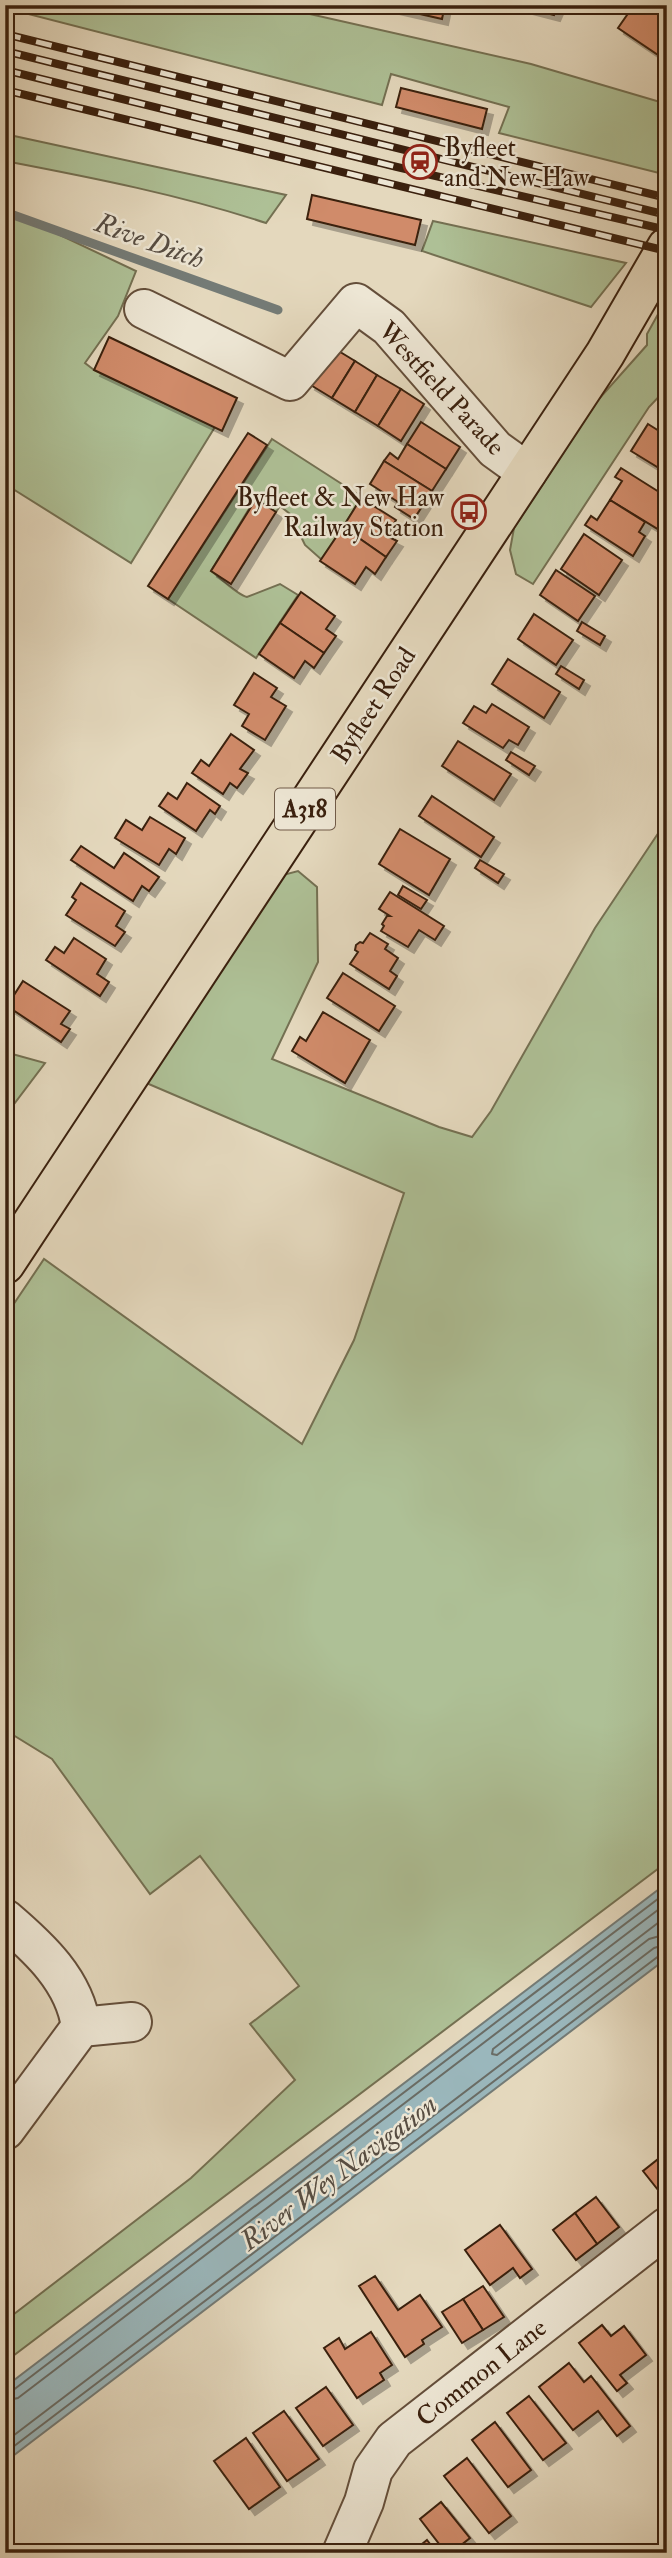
<svg xmlns="http://www.w3.org/2000/svg" width="672" height="2558" font-family="'IM FELL Double Pica',serif">
  <style>
    .green { fill: #aec096; stroke: #747052; stroke-width: 2 }
    .water { fill: #9ab7bc; stroke: #747b76; stroke-width: 2 }
    .lines { fill: none; stroke-linecap: round; stroke-linejoin: round }
    .shore { stroke: #6a6c65; stroke-width: 2 }
    .stream { stroke: #747b76; stroke-width: 9 }
    .building { fill: #d08b6a; stroke: #3a200e; stroke-width: 2; filter: url(#shadow) }
    .minor-casing { stroke: #644e3a; stroke-width: 42 }
    .major-casing { stroke: #3a200e; stroke-width: 42 }
    .minor { stroke: #ede6d4; stroke-width: 38 }
    .major { stroke: #e4d8bd; stroke-width: 38 }
    .rail-casing { stroke: #3a200e; stroke-width: 8 }
    .rail { stroke: #ede6d4; stroke-width: 5; stroke-dasharray: 16; stroke-linecap: butt }
    .labels { text-anchor: middle; stroke-width: 5; stroke-linejoin: round; paint-order: stroke }
    .shield { fill: #ede6d4; stroke: #705b49; stroke-width: 2 }
    .shield-label { font-size: 24px; font-weight: bold; fill: #3a200e }
    .poi-label { font-size: 26px; fill: #3a200e; stroke: #ede6d4; text-anchor: start }
    .street-label { font-size: 26px; fill: #3a200e; stroke: #ede6d4 }
    .water-label { font-size: 28px; font-style: italic; fill: #574d42; stroke: #ede6d4 }
  </style>
  <defs>
    <filter id="shadow"><feDropShadow dx="6" dy="6" stdDeviation="0" flood-color="#0004"/></filter>
  </defs>
  <rect width="100%" height="100%" fill="#e4d8bd"/>
  <filter id="stains"><feTurbulence type="fractalNoise" baseFrequency=".00286" numOctaves="4"/><feColorMatrix values="0 0 0 0 .2 0 0 0 0 .09 0 0 0 0 .02 0 0 0 .5 -.17"/></filter>
  <radialGradient id="worn" r=".72"><stop offset=".6" stop-color="#630" stop-opacity="0"/><stop offset="1" stop-color="#630" stop-opacity=".3"/></radialGradient>
  <!-- green -->
  <g class="green">
    <path d="M5 5H270L531 64 667 104V175L499 133 509 107 391 74 382 105 5 8Z"/>
    <path d="M5 134 286 195 266 223C181 195 94 178 5 161Z"/>
    <path d="M5 209 136 271 118 316 85 363 94 370 215 427 131 563 5 484Z"/>
    <path d="M433 221 626 263 591 307 422 251Z"/>
    <path d="M667 298V388L649 407 533 584 516 574 510 550 514 528 598 400 647 345V334Z"/>
    <path d="M272 439 362 497 322 560 305 545 290 514 280 506 276 512 255 499 211 571C222 579 236 594 247 597L280 584 298 595 256 658 168 599Z"/>
    <path d="M667 820V1862L5 2362V2321L191 2178 295 2080 250 2024 299 1986 200 1856 150 1894 52 1759 5 1730V1317L44 1259 302 1444 354 1340 404 1193 144 1082 283 875 298 871 317 887 318 962 272 1059 439 1127 472 1137 491 1111 595 928Z"/>
    <path d="M5 1052 45 1063 5 1116Z"/>
  </g>
  <!-- water -->
  <path class="water" d="M667 1883V1958L5 2462V2387Z"/>
  <g class="lines">
    <!-- shore -->
    <g class="shore">
      <path d="M667 1916 493 2049 492 2054 497 2055 649 1939 667 1934"/>
      <path d="M5 2392 12 2391 667 1892"/>
      <path d="M5 2401 18 2398 667 1903"/>
      <path d="M5 2442 654 1948 667 1944"/>
      <path d="M5 2453 660 1955 667 1953"/>
    </g>
    <!-- stream -->
    <path class="stream" d="M5 212 278 310"/>
  </g>
  <!-- building -->
  <g class="building">
    <path d="M380 5H445L442 19Z"/>
    <path d="M515 5H577L572 8 558 6 554 15Z"/>
    <path d="M634 5H667V61L618 28Z"/>
    <path d="M401 88 487 109 482 129 396 107Z"/>
    <path d="M312 195 421 220 415 245 307 219Z"/>
    <path d="M109 337 237 398 222 431 94 370Z"/>
    <path d="M332 347 355 361 332 398 309 384Z"/>
    <path d="M355 361 377 375 355 412 332 398Z"/>
    <path d="M377 375 401 389 378 426 355 412Z"/>
    <path d="M401 389 424 404 401 441 378 426Z"/>
    <path d="M421 422 460 447 446 469 407 444Z"/>
    <path d="M648 424 667 436V473L631 451Z"/>
    <path d="M248 433 267 445 168 599 148 586Z"/>
    <path d="M407 444 446 469 432 491 384 461 390 453 398 459Z"/>
    <path d="M384 461 432 491 414 519 395 507 398 502 370 484Z"/>
    <path d="M621 468 667 497V503L663 509 667 511V521L661 531 610 500 622 481 615 477Z"/>
    <path d="M361 498 396 520 387 536 397 541 386 557 343 527Z"/>
    <path d="M256 499 276 512 231 584 211 571Z"/>
    <path d="M610 500 645 522 639 532 645 536 633 556 585 525 591 516 597 520Z"/>
    <path d="M343 527 386 557 375 574 366 567 355 584 320 561Z"/>
    <path d="M584 534 622 560 599 595 561 569Z"/>
    <path d="M556 570 595 596 578 621 540 595Z"/>
    <path d="M301 592 335 616 326 629 336 636 324 653 280 623Z"/>
    <path d="M534 614 573 640 556 665 518 639Z"/>
    <path d="M582 622 605 636 600 645 577 631Z"/>
    <path d="M280 623 324 653 314 668 305 661 294 678 259 654Z"/>
    <path d="M508 659 560 692 544 718 492 684Z"/>
    <path d="M561 666 584 680 579 689 556 674Z"/>
    <path d="M254 673 277 688 271 697 286 706 265 740 242 726 249 714 234 705Z"/>
    <path d="M492 704 529 727 518 745 509 740 503 748 463 723 474 706 486 713Z"/>
    <path d="M231 734 254 750 240 769 248 773 237 788 230 783 223 794 192 773 201 760 209 766Z"/>
    <path d="M458 741 511 774 494 800 442 766Z"/>
    <path d="M511 752 535 766 529 775 506 760Z"/>
    <path d="M187 783 220 806 215 814 210 810 196 831 159 806 168 793 177 799Z"/>
    <path d="M432 796 494 837 481 857 419 816Z"/>
    <path d="M150 817 185 838 176 854 169 849 159 865 115 838 126 820 142 830Z"/>
    <path d="M400 829 450 859 429 895 379 864Z"/>
    <path d="M81 846 114 868 124 853 159 877 149 891 142 886 133 901 71 860Z"/>
    <path d="M480 860 504 874 498 883 475 868Z"/>
    <path d="M81 883 125 911 116 926 125 932 115 946 66 915 76 900 72 897Z"/>
    <path d="M403 886 427 900 421 909 398 895Z"/>
    <path d="M390 892 444 926 435 940 419 930 408 947 381 931 384 926 382 924 387 916H390L379 909Z"/>
    <path d="M370 933 388 944 385 949 398 958 390 971 397 976 389 989 350 964 358 952 355 950 356 945 360 942 363 943Z"/>
    <path d="M74 938 106 959 97 974 109 982 100 996 46 960 55 947 64 953Z"/>
    <path d="M343 973 395 1006 379 1031 327 998Z"/>
    <path d="M23 981 70 1011 61 1024 70 1029 61 1042 7 1006Z"/>
    <path d="M323 1012 370 1040 345 1083 292 1051 300 1037 306 1041Z"/>
    <path d="M662 2156 667 2162 666 2200 643 2171Z"/>
    <path d="M596 2197 619 2227 597 2244 575 2213Z"/>
    <path d="M575 2213 597 2244 576 2260 553 2230Z"/>
    <path d="M500 2225 532 2269 520 2278 513 2268 490 2285 465 2250Z"/>
    <path d="M375 2276 398 2310 420 2295 442 2327 422 2340 424 2344 405 2357 359 2286Z"/>
    <path d="M483 2286 504 2317 483 2330 463 2299Z"/>
    <path d="M463 2299 483 2330 462 2343 442 2312Z"/>
    <path d="M602 2325 611 2336 624 2326 646 2355 620 2375 627 2383 617 2391 579 2343Z"/>
    <path d="M371 2332 392 2365 380 2373 384 2380 357 2398 324 2348 339 2338 345 2349Z"/>
    <path d="M569 2363 584 2382 591 2376 630 2426 617 2436 598 2411 573 2430 539 2387Z"/>
    <path d="M326 2387 353 2425 323 2446 296 2408Z"/>
    <path d="M529 2396 566 2443 543 2460 507 2413Z"/>
    <path d="M284 2411 319 2459 287 2481 253 2433Z"/>
    <path d="M495 2422 531 2470 508 2487 472 2440Z"/>
    <path d="M246 2438 280 2487 249 2509 214 2461Z"/>
    <path d="M467 2458 511 2516 489 2533 444 2476Z"/>
    <path d="M441 2502 470 2538 451 2553H446L420 2519Z"/>
    <path d="M427 2540 437 2553H411Z"/>
  </g>
  <g class="lines">
    <!-- minor casing -->
    <g class="minor-casing">
      <g id="minor">
        <path d="M144 309 290 381 356 303 389 327 495 449 527 472"/>
        <path d="M5 1919C39 1948 75 1981 81 2027"/>
        <path d="M5 2130 81 2027 132 2022"/>
        <path d="M342 2553 364 2502 373 2470 394 2440 667 2227"/>
      </g>
    </g>
    <!-- major casing -->
    <g class="major-casing">
      <path id="major" d="M5 1264 605 354 667 247"/>
    </g>
    <!-- minor -->
    <use href="#minor" class="minor"/>
    <!-- major -->
    <use href="#major" class="major"/>
    <!-- rail casing -->
    <g class="rail-casing">
      <g id="rail">
        <path d="M5 34 667 198"/>
        <path d="M5 51 667 215"/>
        <path d="M5 70 397 167 667 230"/>
        <path d="M5 90 667 251"/>
      </g>
    </g>
    <!-- rail -->
    <use href="#rail" class="rail"/>
  </g>
  <!-- icons -->
  <defs>
    <g id="station-ring" transform="scale(1.75)"><circle r="9.5" fill="#ede6d4" stroke="#8f2418" stroke-width="1.5"/><path d="M-3-6H3Q5-6 5-4V2Q5 4 3 4L4.5 6H3L1.5 4h-3L-3 6H-4.5L-3 4Q-5 4-5 2V-4Q-5-6-3-6ZM-3.5-4v3h7v-3ZM-3.5 1v1.5H-2V1ZM2 1v1.5H3.5V1Z" fill="#8f2418"/></g>
    <g id="bus-ring" transform="scale(1.75)"><circle r="9.5" fill="#ede6d4" stroke="#8f2418" stroke-width="1.5"/><path d="M-5-6H5V4H4V6H2V4H-2V6H-4V4H-5ZM-3.5-4V0h7V-4ZM-3.5 1.2v1.5H-2V1.2ZM2 1.2v1.5H3.5V1.2Z" fill="#8f2418"/></g>
  </defs>
  <g fill-rule="evenodd">
    <use href="#station-ring" x="420" y="162"/>
    <use href="#bus-ring" x="469" y="512"/>
  </g>
  <g class="labels">
    <!-- shield labels -->
    <rect class="shield" x="275" y="788.5" width="60" height="41" rx="5"/>
    <g class="shield-label">
      <text x="305" y="817">A318</text>
    </g>
    <!-- poi labels -->
    <g class="poi-label">
      <text x="444" y="156">Byfleet<tspan x="444" dy="30">and New Haw</tspan></text>
      <text x="444" y="506" text-anchor="end">Byfleet &amp; New Haw<tspan x="444" dy="30">Railway Station</tspan></text>
    </g>
    <!-- street labels -->
    <g class="street-label">
      <text transform="translate(442 388) rotate(47)" y="9">Westfield Parade</text>
      <text transform="translate(373 705) rotate(-57)" y="9">Byfleet Road</text>
      <text transform="translate(481 2372) rotate(-38)" y="9">Common Lane</text>
    </g>
    <!-- water labels -->
    <g class="water-label">
      <text transform="translate(150 240) rotate(20)" y="10">Rive Ditch</text>
      <text transform="translate(338 2172) rotate(-37)" y="10">River Wey Navigation</text>
    </g>
  </g>
  <!-- margin -->
  <rect width="672" height="2558" fill="none" stroke="#e4d8bd" stroke-width="28"/>
  <rect x="7" y="7" width="658" height="2544" fill="none" stroke="#3a200e" stroke-width="3.5"/>
  <rect x="14" y="14" width="644" height="2530" fill="none" stroke="#3a200e" stroke-width="2"/>
  <rect width="100%" height="100%" filter="url(#stains)"/>
  <rect width="100%" height="100%" fill="url(#worn)"/>
</svg>
